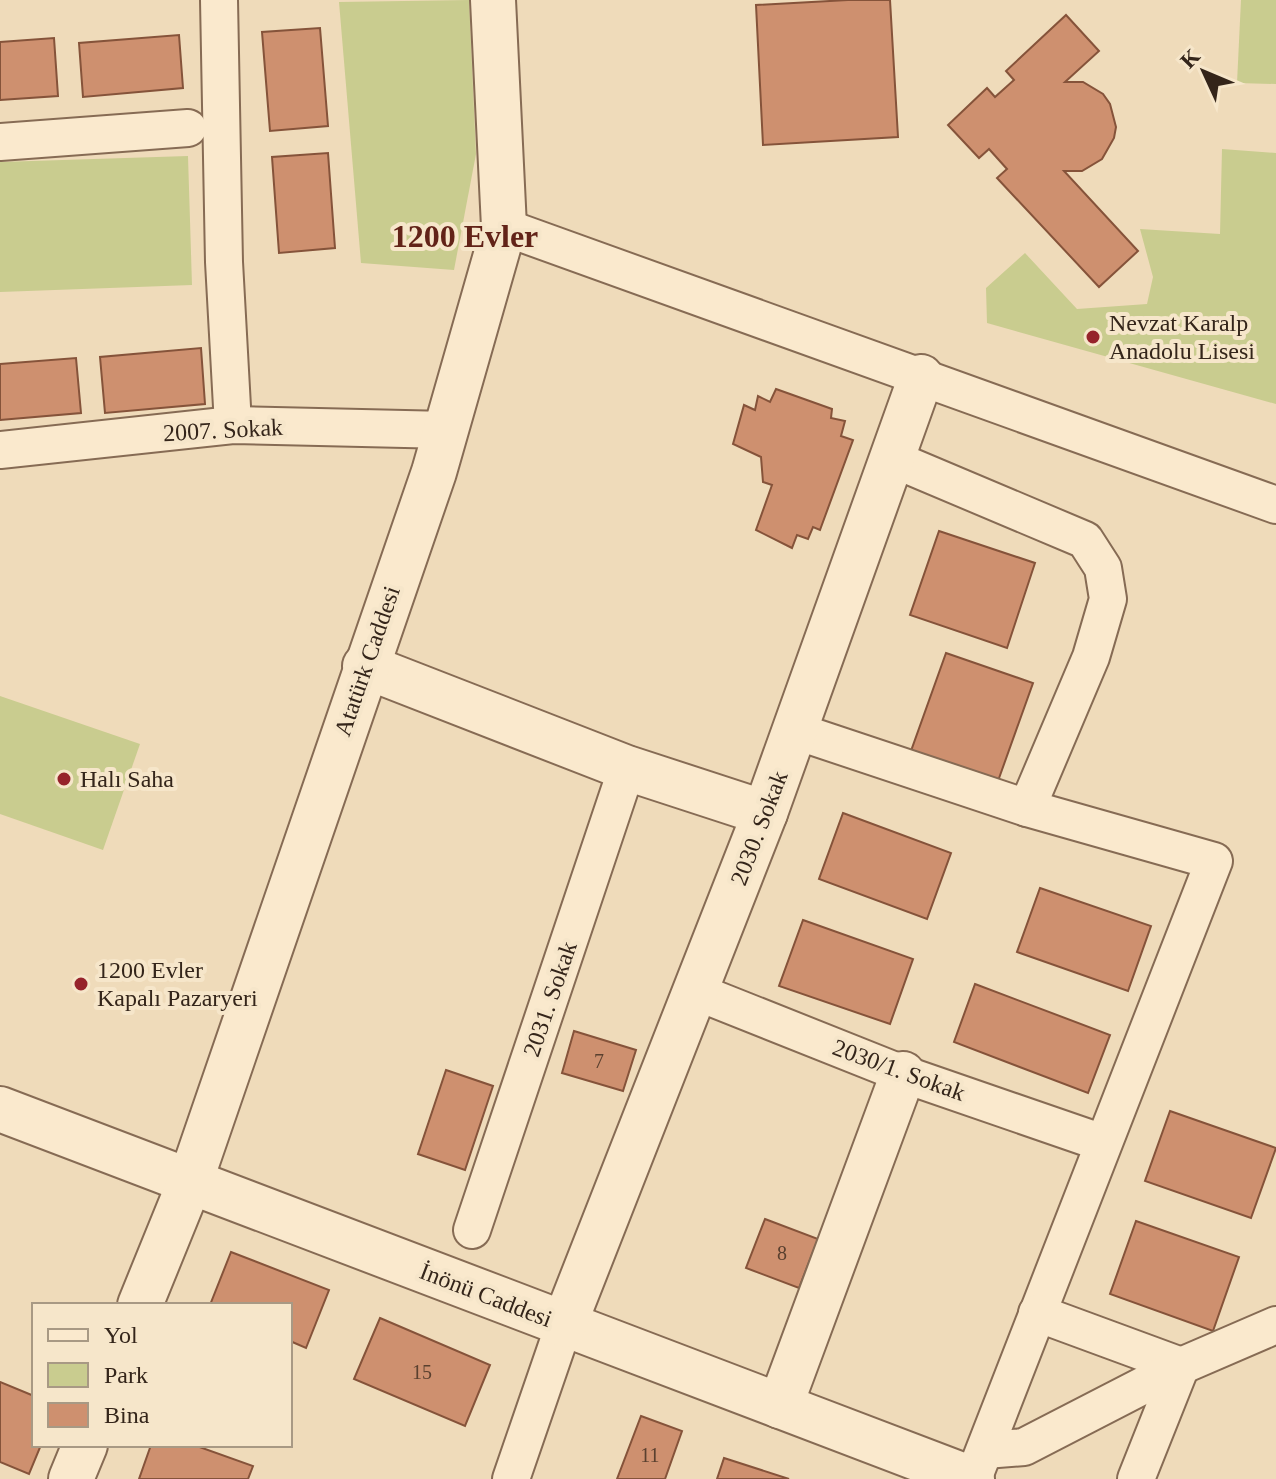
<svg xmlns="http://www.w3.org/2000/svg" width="1276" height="1479" font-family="'Times New Roman',serif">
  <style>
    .green { fill: #c9cc8f }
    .building { fill: #ce906f; stroke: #85533a; stroke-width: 2 }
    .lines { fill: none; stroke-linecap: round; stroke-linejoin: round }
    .minor-casing { stroke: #866b54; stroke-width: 40 }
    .tertiary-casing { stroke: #866b54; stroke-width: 48 }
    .minor { stroke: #fae9cd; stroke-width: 36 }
    .tertiary { stroke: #fae9cd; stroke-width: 44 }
    .poi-dot { fill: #96232b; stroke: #f6e6ca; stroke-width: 3 }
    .labels { text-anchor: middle; stroke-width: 8; stroke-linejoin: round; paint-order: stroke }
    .number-label { font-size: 20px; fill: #5a402f }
    .poi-label { font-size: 24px; fill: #34251a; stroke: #f6e6ca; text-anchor: start }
    .street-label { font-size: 24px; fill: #34251a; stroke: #f6e6ca }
    .district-label { font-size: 32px; font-weight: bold; fill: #622318; stroke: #f6e6ca }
  </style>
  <rect width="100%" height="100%" fill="#efdbba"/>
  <!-- green -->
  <g class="green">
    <path d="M469 0 476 154 454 270 361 263 339 2Z"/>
    <path d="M1241 0H1276V84L1237 83Z"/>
    <path d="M1222 149 1276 153V404L987 323 986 288 1025 253 1077 309 1147 304 1153 277 1140 229 1220 234Z"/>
    <path d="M188 156 192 285 0 292V162Z"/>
    <path d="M0 696 140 744 103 850 0 814Z"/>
  </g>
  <!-- building -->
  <g class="building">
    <path d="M848 0H890L898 137 763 145 756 5Z"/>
    <path d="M1066 15 1099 51 1065 82H1083L1103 94 1110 104 1116 127 1114 138 1102 159 1082 171H1064L1138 251 1099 287 997 178 1007 169 989 149 979 158 948 125 987 88 995 97 1014 80 1006 71Z"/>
    <path d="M320 28 328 126 270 131 262 32Z"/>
    <path d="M179 35 183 88 83 97 79 43Z"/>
    <path d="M54 38 58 96 0 100V42Z"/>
    <path d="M328 153 335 248 279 253 272 157Z"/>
    <path d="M201 348 205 404 105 413 100 357Z"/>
    <path d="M76 358 81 413 0 420V364Z"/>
    <path d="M776 389 832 409 831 418 845 421 841 436 853 440 820 530 813 527 808 539 797 535 792 548 756 530 772 485 763 482 761 457 733 444 744 405 755 410 758 396 770 402Z"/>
    <path d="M939 531 1035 563 1007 648 910 615Z"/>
    <path d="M946 653 1033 683 998 781 911 751Z"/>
    <path d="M843 813 951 853 927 919 819 879Z"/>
    <path d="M1040 888 1151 926 1128 991 1017 952Z"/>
    <path d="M803 920 913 959 890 1024 779 986Z"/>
    <path d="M975 984 1110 1035 1088 1093 954 1042Z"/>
    <path d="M574 1031 636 1050 623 1091 562 1073Z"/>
    <path d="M446 1070 493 1086 465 1170 418 1154Z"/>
    <path d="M1170 1111 1276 1148 1251 1218 1145 1181Z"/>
    <path d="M765 1219 818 1239 799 1288 746 1268Z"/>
    <path d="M1136 1221 1239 1257 1213 1331 1110 1294Z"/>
    <path d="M231 1252 329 1290 306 1348 290 1341V1305H210Z"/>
    <path d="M380 1318 490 1365 465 1426 354 1379Z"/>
    <path d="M0 1382 34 1396V1445H41L29 1474 0 1462Z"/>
    <path d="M641 1416 682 1431 665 1479H617Z"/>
    <path d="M151 1445H194L253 1466 248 1479H139Z"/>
    <path d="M724 1458 789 1479H717Z"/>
  </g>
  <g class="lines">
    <!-- minor casing -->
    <g class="minor-casing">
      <g id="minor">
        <path d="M219 0 224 262 233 425"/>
        <path d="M0 142 188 128"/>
        <path d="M504 227 1276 505"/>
        <path d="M0 450 233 425 448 430"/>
        <path d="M893 459 1085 540 1103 568 1108 599 1091 657 1027 808"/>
        <path d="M796 731 1027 808 1214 861 973 1479"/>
        <path d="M697 992 903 1074 1103 1143"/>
        <path d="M472 1230 627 768"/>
        <path d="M1037 1313 1181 1366 1136 1479"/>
        <path d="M985 1450 1024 1447 1181 1366 1276 1325"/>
        <path d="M511 1479 564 1325"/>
      </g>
    </g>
    <!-- tertiary casing -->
    <g class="tertiary-casing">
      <g id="tertiary">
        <path d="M365 666 627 768 765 813"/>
        <path d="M0 1109 972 1479"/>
        <path d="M140 1305 190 1182 434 472 504 227 493 0"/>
        <path d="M564 1325 765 813 921 377"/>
        <path d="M780 1406 903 1074"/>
        <path d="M71 1479 85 1445"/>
      </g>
    </g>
    <!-- minor -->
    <use href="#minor" class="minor"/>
    <!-- tertiary -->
    <use href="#tertiary" class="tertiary"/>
  </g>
  <!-- markers -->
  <g class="poi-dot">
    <circle cx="1093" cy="337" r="8"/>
    <circle cx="64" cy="779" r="8"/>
    <circle cx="81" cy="984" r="8"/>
  </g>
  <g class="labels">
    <!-- number labels -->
    <g class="number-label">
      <text x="599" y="1068">7</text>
      <text x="782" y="1260">8</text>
      <text x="422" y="1379">15</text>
      <text x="650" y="1462">11</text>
    </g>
    <!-- poi labels -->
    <g class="poi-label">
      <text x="1109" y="331">Nevzat Karalp<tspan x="1109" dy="28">Anadolu Lisesi</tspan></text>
      <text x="80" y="787">Halı Saha</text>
      <text x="97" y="978">1200 Evler<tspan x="97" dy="28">Kapalı Pazaryeri</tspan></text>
    </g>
    <!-- street labels -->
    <g class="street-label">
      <text transform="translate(223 430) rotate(-3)" y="8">2007. Sokak</text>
      <text transform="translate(367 661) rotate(-71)" y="8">Atatürk Caddesi</text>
      <text transform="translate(759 828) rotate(-69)" y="8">2030. Sokak</text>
      <text transform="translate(550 999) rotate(-71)" y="8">2031. Sokak</text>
      <text transform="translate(899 1070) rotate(20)" y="8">2030/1. Sokak</text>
      <text transform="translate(486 1295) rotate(21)" y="8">İnönü Caddesi</text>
    </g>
    <!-- district labels -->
    <g class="district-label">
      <text x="465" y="247">1200 Evler</text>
    </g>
  </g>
  <!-- legend -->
  <rect x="32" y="1303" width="260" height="144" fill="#f6e6ca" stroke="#a89984" stroke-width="2"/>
  <rect x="48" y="1329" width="40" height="12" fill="#fae9cd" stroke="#a89984" stroke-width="2"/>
  <text x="104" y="1343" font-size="24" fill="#34251a">Yol</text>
  <rect x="48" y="1363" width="40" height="24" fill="#c9cc8f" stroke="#a89984" stroke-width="2"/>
  <text x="104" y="1383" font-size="24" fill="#34251a">Park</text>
  <rect x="48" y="1403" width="40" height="24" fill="#ce906f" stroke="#a89984" stroke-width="2"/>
  <text x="104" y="1423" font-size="24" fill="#34251a">Bina</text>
  <!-- north arrow -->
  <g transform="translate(1204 72) rotate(314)" stroke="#f6e6ca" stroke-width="6" paint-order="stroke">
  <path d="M0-6L14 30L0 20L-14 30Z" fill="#34251a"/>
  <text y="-12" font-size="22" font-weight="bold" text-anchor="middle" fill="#34251a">K</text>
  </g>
</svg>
